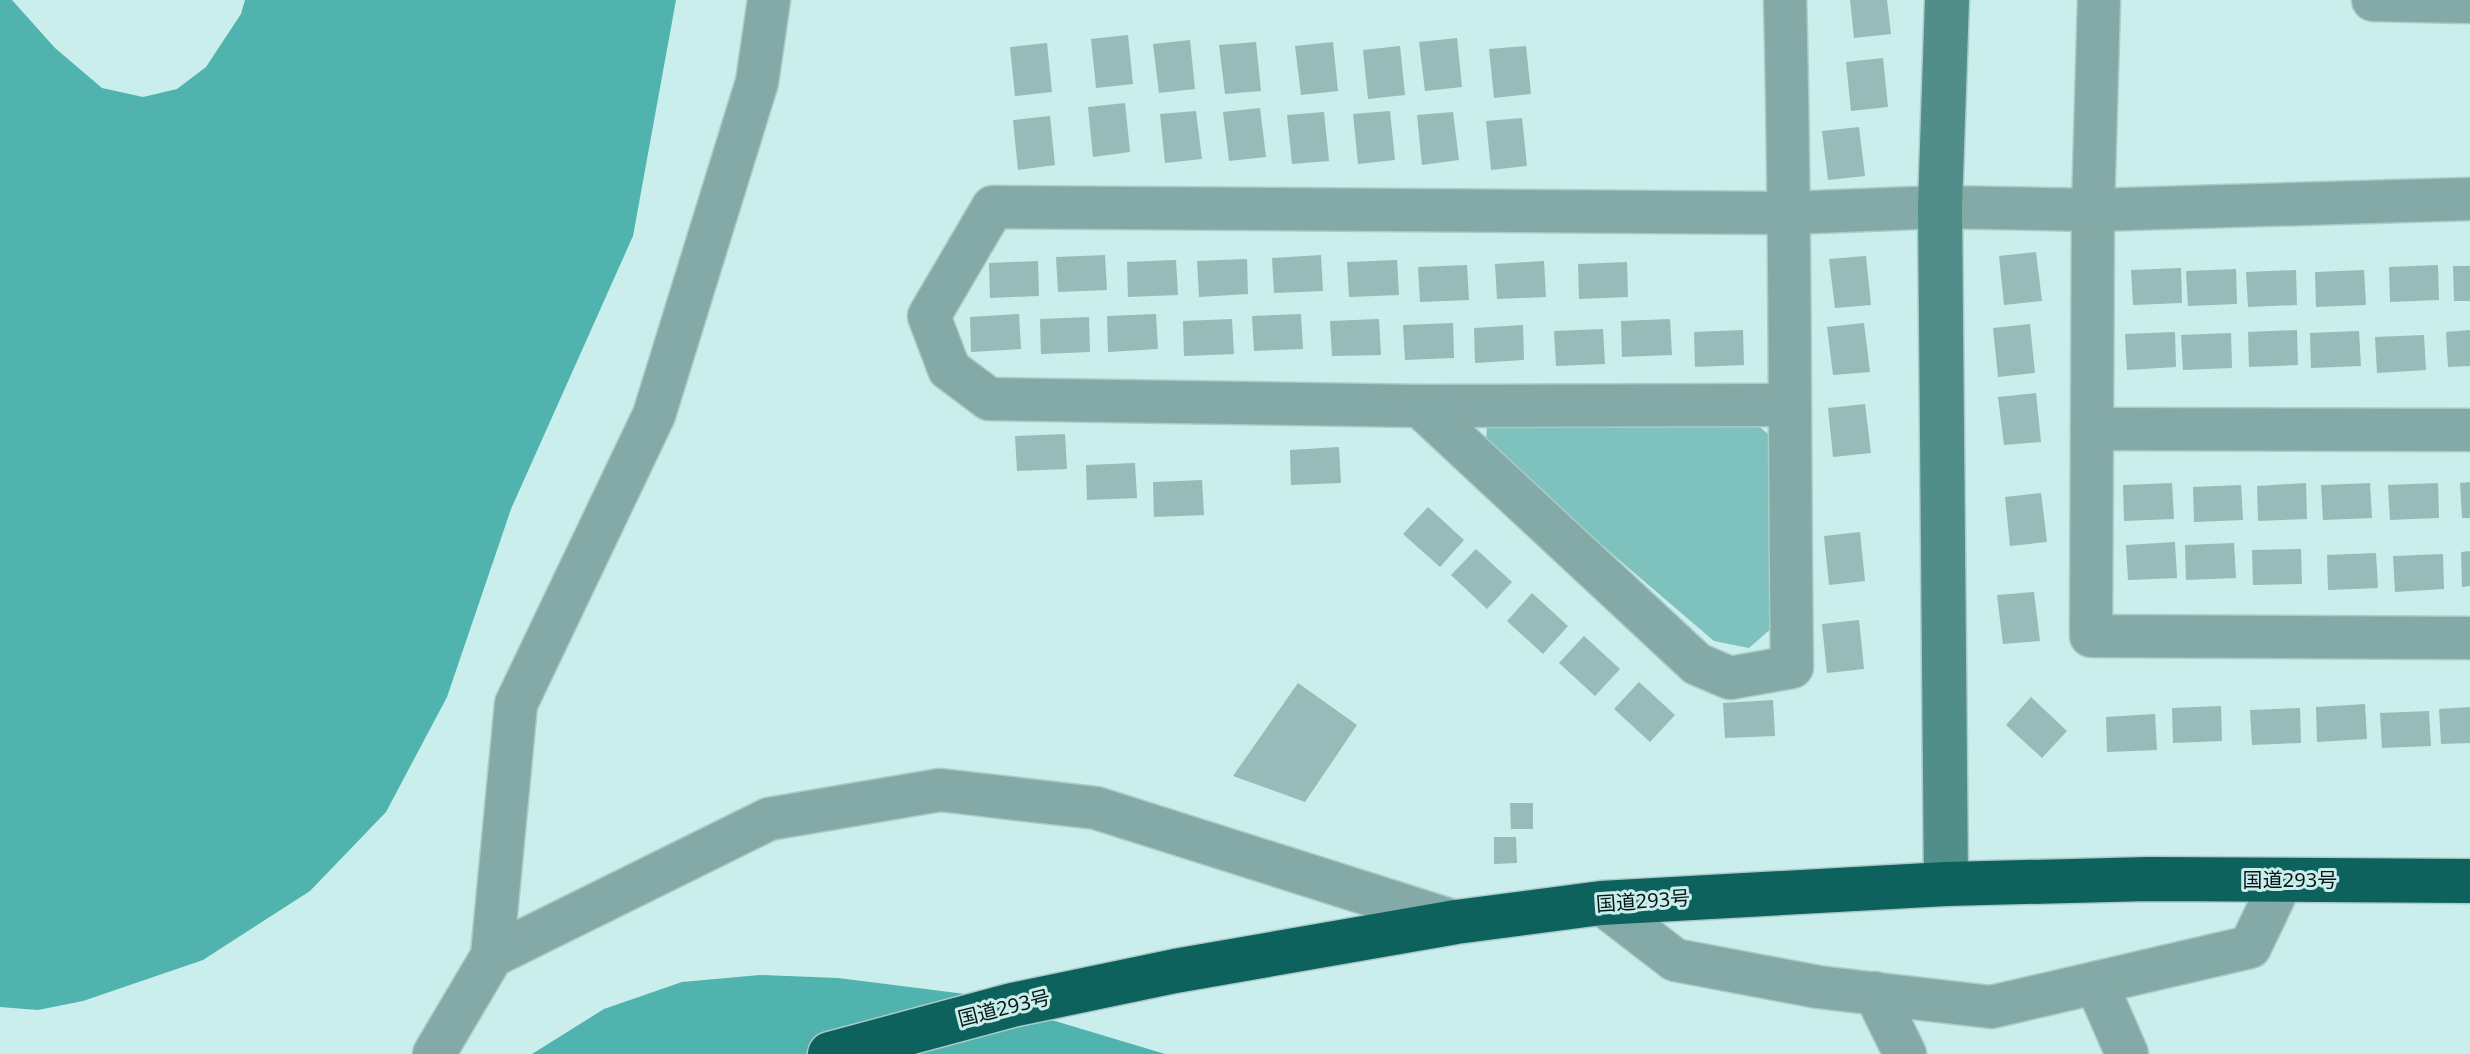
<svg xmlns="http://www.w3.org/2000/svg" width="2470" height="1054" font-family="'Noto Sans','Noto Sans JP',sans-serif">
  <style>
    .green { fill: #7fc1bc }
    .forest { fill: #50b3ad }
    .building { fill: #97bbb8 }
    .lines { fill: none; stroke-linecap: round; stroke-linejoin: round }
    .street-casing { stroke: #aacbc9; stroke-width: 45 }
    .secondary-casing { stroke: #aacbc9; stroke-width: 47 }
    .highway-casing { stroke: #aacbc9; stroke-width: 47 }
    .street { stroke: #84aaa7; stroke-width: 42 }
    .secondary { stroke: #518d89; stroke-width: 44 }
    .highway { stroke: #0d625e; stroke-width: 44 }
    .labels { text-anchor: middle; stroke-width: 6; stroke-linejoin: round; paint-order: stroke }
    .street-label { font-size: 20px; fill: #081615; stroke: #c9eeeb }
  </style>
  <rect width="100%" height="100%" fill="#c9eeeb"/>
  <!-- green -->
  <path class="green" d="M1487 422 1757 425 1777 441 1774 626 1749 648 1714 641 1486 446Z"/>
  <!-- forest -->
  <g class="forest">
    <path d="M0 0H12L55 48 102 88 143 97 177 89 206 67 241 14 245 0H676L633 236 511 509 447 697 386 812 310 891 203 960 83 1001 38 1010 0 1007Z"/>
    <path d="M760 975 838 978 965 994 1165 1054H532L604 1009 682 982Z"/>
  </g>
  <!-- building -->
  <g class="building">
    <path d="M1850 0H1887L1891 34 1854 38Z"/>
    <path d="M1128 35 1133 84 1096 88 1091 39Z"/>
    <path d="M1457 38 1462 87 1425 91 1419 42Z"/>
    <path d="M1190 40 1195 89 1159 93 1153 44Z"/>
    <path d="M1256 42 1261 91 1225 94 1219 45Z"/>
    <path d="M1333 42 1338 91 1301 95 1295 46Z"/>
    <path d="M1047 43 1052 92 1015 96 1010 47Z"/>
    <path d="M1400 46 1405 95 1368 99 1363 50Z"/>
    <path d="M1526 46 1531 94 1494 98 1489 49Z"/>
    <path d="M1883 58 1888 107 1851 111 1846 62Z"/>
    <path d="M1125 103 1130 152 1093 157 1088 107Z"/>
    <path d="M1260 108 1266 157 1229 161 1223 112Z"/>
    <path d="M1196 111 1202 159 1165 163 1160 114Z"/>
    <path d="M1390 111 1395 160 1358 164 1353 114Z"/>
    <path d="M1324 112 1329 161 1292 164 1287 115Z"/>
    <path d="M1453 112 1459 160 1422 165 1417 115Z"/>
    <path d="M1050 116 1055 165 1018 170 1013 120Z"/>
    <path d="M1522 118 1527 166 1491 170 1486 121Z"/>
    <path d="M1859 127 1865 176 1828 180 1822 131Z"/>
    <path d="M2036 252 2042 301 2004 305 1999 256Z"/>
    <path d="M1105 255 1107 290 1058 292 1056 257Z"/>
    <path d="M1321 255 1323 291 1274 293 1272 258Z"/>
    <path d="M1866 256 1871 305 1835 308 1829 259Z"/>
    <path d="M1247 259 1248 294 1199 297 1197 261Z"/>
    <path d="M1176 260 1178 295 1128 297 1127 262Z"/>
    <path d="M1397 260 1399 295 1349 297 1347 262Z"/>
    <path d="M1038 261 1039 296 990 298 989 263Z"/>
    <path d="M1544 261 1546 297 1497 299 1495 264Z"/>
    <path d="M1627 262 1628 297 1579 299 1578 264Z"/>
    <path d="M1467 265 1469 300 1420 302 1418 267Z"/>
    <path d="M2438 265 2439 300 2390 302 2389 267Z"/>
    <path d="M2453 266H2470V301H2454Z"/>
    <path d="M2181 268 2182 303 2133 305 2131 270Z"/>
    <path d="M2236 269 2237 304 2188 306 2186 271Z"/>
    <path d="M2296 270 2297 305 2248 307 2246 272Z"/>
    <path d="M2364 270 2366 305 2316 307 2315 272Z"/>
    <path d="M1019 314 1021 349 971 352 970 317Z"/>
    <path d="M1156 314 1158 349 1108 352 1107 316Z"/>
    <path d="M1301 314 1303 349 1254 351 1252 316Z"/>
    <path d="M1089 317 1090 352 1041 354 1040 319Z"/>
    <path d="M1232 319 1234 354 1184 356 1183 321Z"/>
    <path d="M1379 319 1381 355 1332 356 1330 321Z"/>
    <path d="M1670 319 1672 355 1622 357 1621 321Z"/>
    <path d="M1453 323 1454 358 1405 360 1403 325Z"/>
    <path d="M1864 323 1870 372 1833 375 1827 327Z"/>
    <path d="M2030 324 2035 373 1998 377 1993 328Z"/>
    <path d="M1523 325 1524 360 1475 363 1474 328Z"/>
    <path d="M1603 329 1605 364 1556 366 1554 331Z"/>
    <path d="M1743 330 1744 365 1695 367 1694 332Z"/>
    <path d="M2297 330 2298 365 2249 367 2248 332Z"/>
    <path d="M2470 330V366L2448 367 2446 332Z"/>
    <path d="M2359 331 2361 366 2311 368 2310 333Z"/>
    <path d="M2175 332 2176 367 2127 370 2125 334Z"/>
    <path d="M2231 333 2232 368 2183 370 2181 335Z"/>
    <path d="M2424 335 2426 370 2377 373 2375 337Z"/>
    <path d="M2036 393 2041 442 2004 445 1998 397Z"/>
    <path d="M1865 404 1871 453 1833 457 1828 408Z"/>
    <path d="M1065 434 1067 469 1017 471 1015 436Z"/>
    <path d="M1339 447 1341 483 1291 485 1290 450Z"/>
    <path d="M1135 463 1137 498 1087 500 1086 465Z"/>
    <path d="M1202 480 1204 515 1154 517 1153 482Z"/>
    <path d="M2470 482V518H2462L2460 483Z"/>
    <path d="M2172 483 2174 519 2124 521 2123 485Z"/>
    <path d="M2306 483 2307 519 2258 521 2257 486Z"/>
    <path d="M2370 483 2372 518 2323 520 2321 485Z"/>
    <path d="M2438 483 2439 518 2390 520 2388 485Z"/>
    <path d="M2241 485 2243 520 2194 522 2193 487Z"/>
    <path d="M2041 493 2047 542 2010 546 2005 497Z"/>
    <path d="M1428 507 1464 540 1440 567 1403 534Z"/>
    <path d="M1860 532 1865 581 1829 585 1824 536Z"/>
    <path d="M2175 542 2177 578 2128 580 2126 545Z"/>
    <path d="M2234 543 2236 578 2186 580 2185 545Z"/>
    <path d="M1476 549 1512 582 1487 609 1451 575Z"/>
    <path d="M2301 549 2302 584 2253 585 2252 550Z"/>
    <path d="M2470 551V586L2462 587 2461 552Z"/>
    <path d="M2376 553 2378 588 2328 590 2327 555Z"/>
    <path d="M2443 554 2444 589 2395 592 2393 556Z"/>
    <path d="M2034 592 2040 641 2003 644 1997 595Z"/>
    <path d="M1532 593 1568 626 1543 654 1507 621Z"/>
    <path d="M1859 620 1864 669 1827 673 1822 624Z"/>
    <path d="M1584 636 1620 669 1595 696 1559 663Z"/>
    <path d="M1639 682 1675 715 1650 742 1614 709Z"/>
    <path d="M1298 683 1357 725 1305 802 1233 776Z"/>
    <path d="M2031 697 2067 731 2042 758 2006 725Z"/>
    <path d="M1773 700 1775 736 1725 738 1723 703Z"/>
    <path d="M2365 704 2367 739 2317 742 2316 707Z"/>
    <path d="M2221 706 2222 741 2173 743 2172 708Z"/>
    <path d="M2470 707V743L2441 744 2439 709Z"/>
    <path d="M2300 708 2301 743 2252 745 2250 710Z"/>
    <path d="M2429 711 2431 746 2382 748 2380 713Z"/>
    <path d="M2155 714 2157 750 2107 752 2106 717Z"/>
    <path d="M1510 803H1533V829H1511Z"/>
    <path d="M1494 837H1516L1517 863 1494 864Z"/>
  </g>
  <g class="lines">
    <!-- street casing -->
    <g class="street-casing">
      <g id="street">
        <path d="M2099 0 2093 210 2091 636 2470 638"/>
        <path d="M2373 0 2470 2"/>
        <path d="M1789 405 1420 406 989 399 949 369 929 316 993 207 1790 213 1940 207 2093 210 2470 199"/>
        <path d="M1420 406 1697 664 1730 678 1792 667C1789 445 1791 222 1785 0"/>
        <path d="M2092 429 2470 430"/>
        <path d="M1601 903 1675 960 1818 987 1991 1007 2250 947 2282 880"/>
        <path d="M492 956 769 819 940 790 1096 808 1456 922"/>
        <path d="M2096 983 2127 1054"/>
        <path d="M1875 993 1905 1054"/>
        <path d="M434 1054 492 956 516 704 654 415 757 82 769 0"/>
      </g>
    </g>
    <!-- secondary casing -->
    <g class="secondary-casing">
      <path id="secondary" d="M1946 884 1940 207 1947 0"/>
    </g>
    <!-- highway casing -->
    <g class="highway-casing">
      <path id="highway" d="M830 1054 1012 1005 1175 971 1456 922 1601 903 1946 884 2149 879 2470 881"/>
    </g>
    <!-- street -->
    <use href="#street" class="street"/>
    <!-- secondary -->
    <use href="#secondary" class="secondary"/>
    <!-- highway -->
    <use href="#highway" class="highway"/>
  </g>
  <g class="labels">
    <!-- street labels -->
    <g class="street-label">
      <text x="2290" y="887">国道293号</text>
      <text transform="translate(1643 901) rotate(-4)" y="7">国道293号</text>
      <text transform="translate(1004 1008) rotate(-14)" y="7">国道293号</text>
    </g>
  </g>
</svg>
